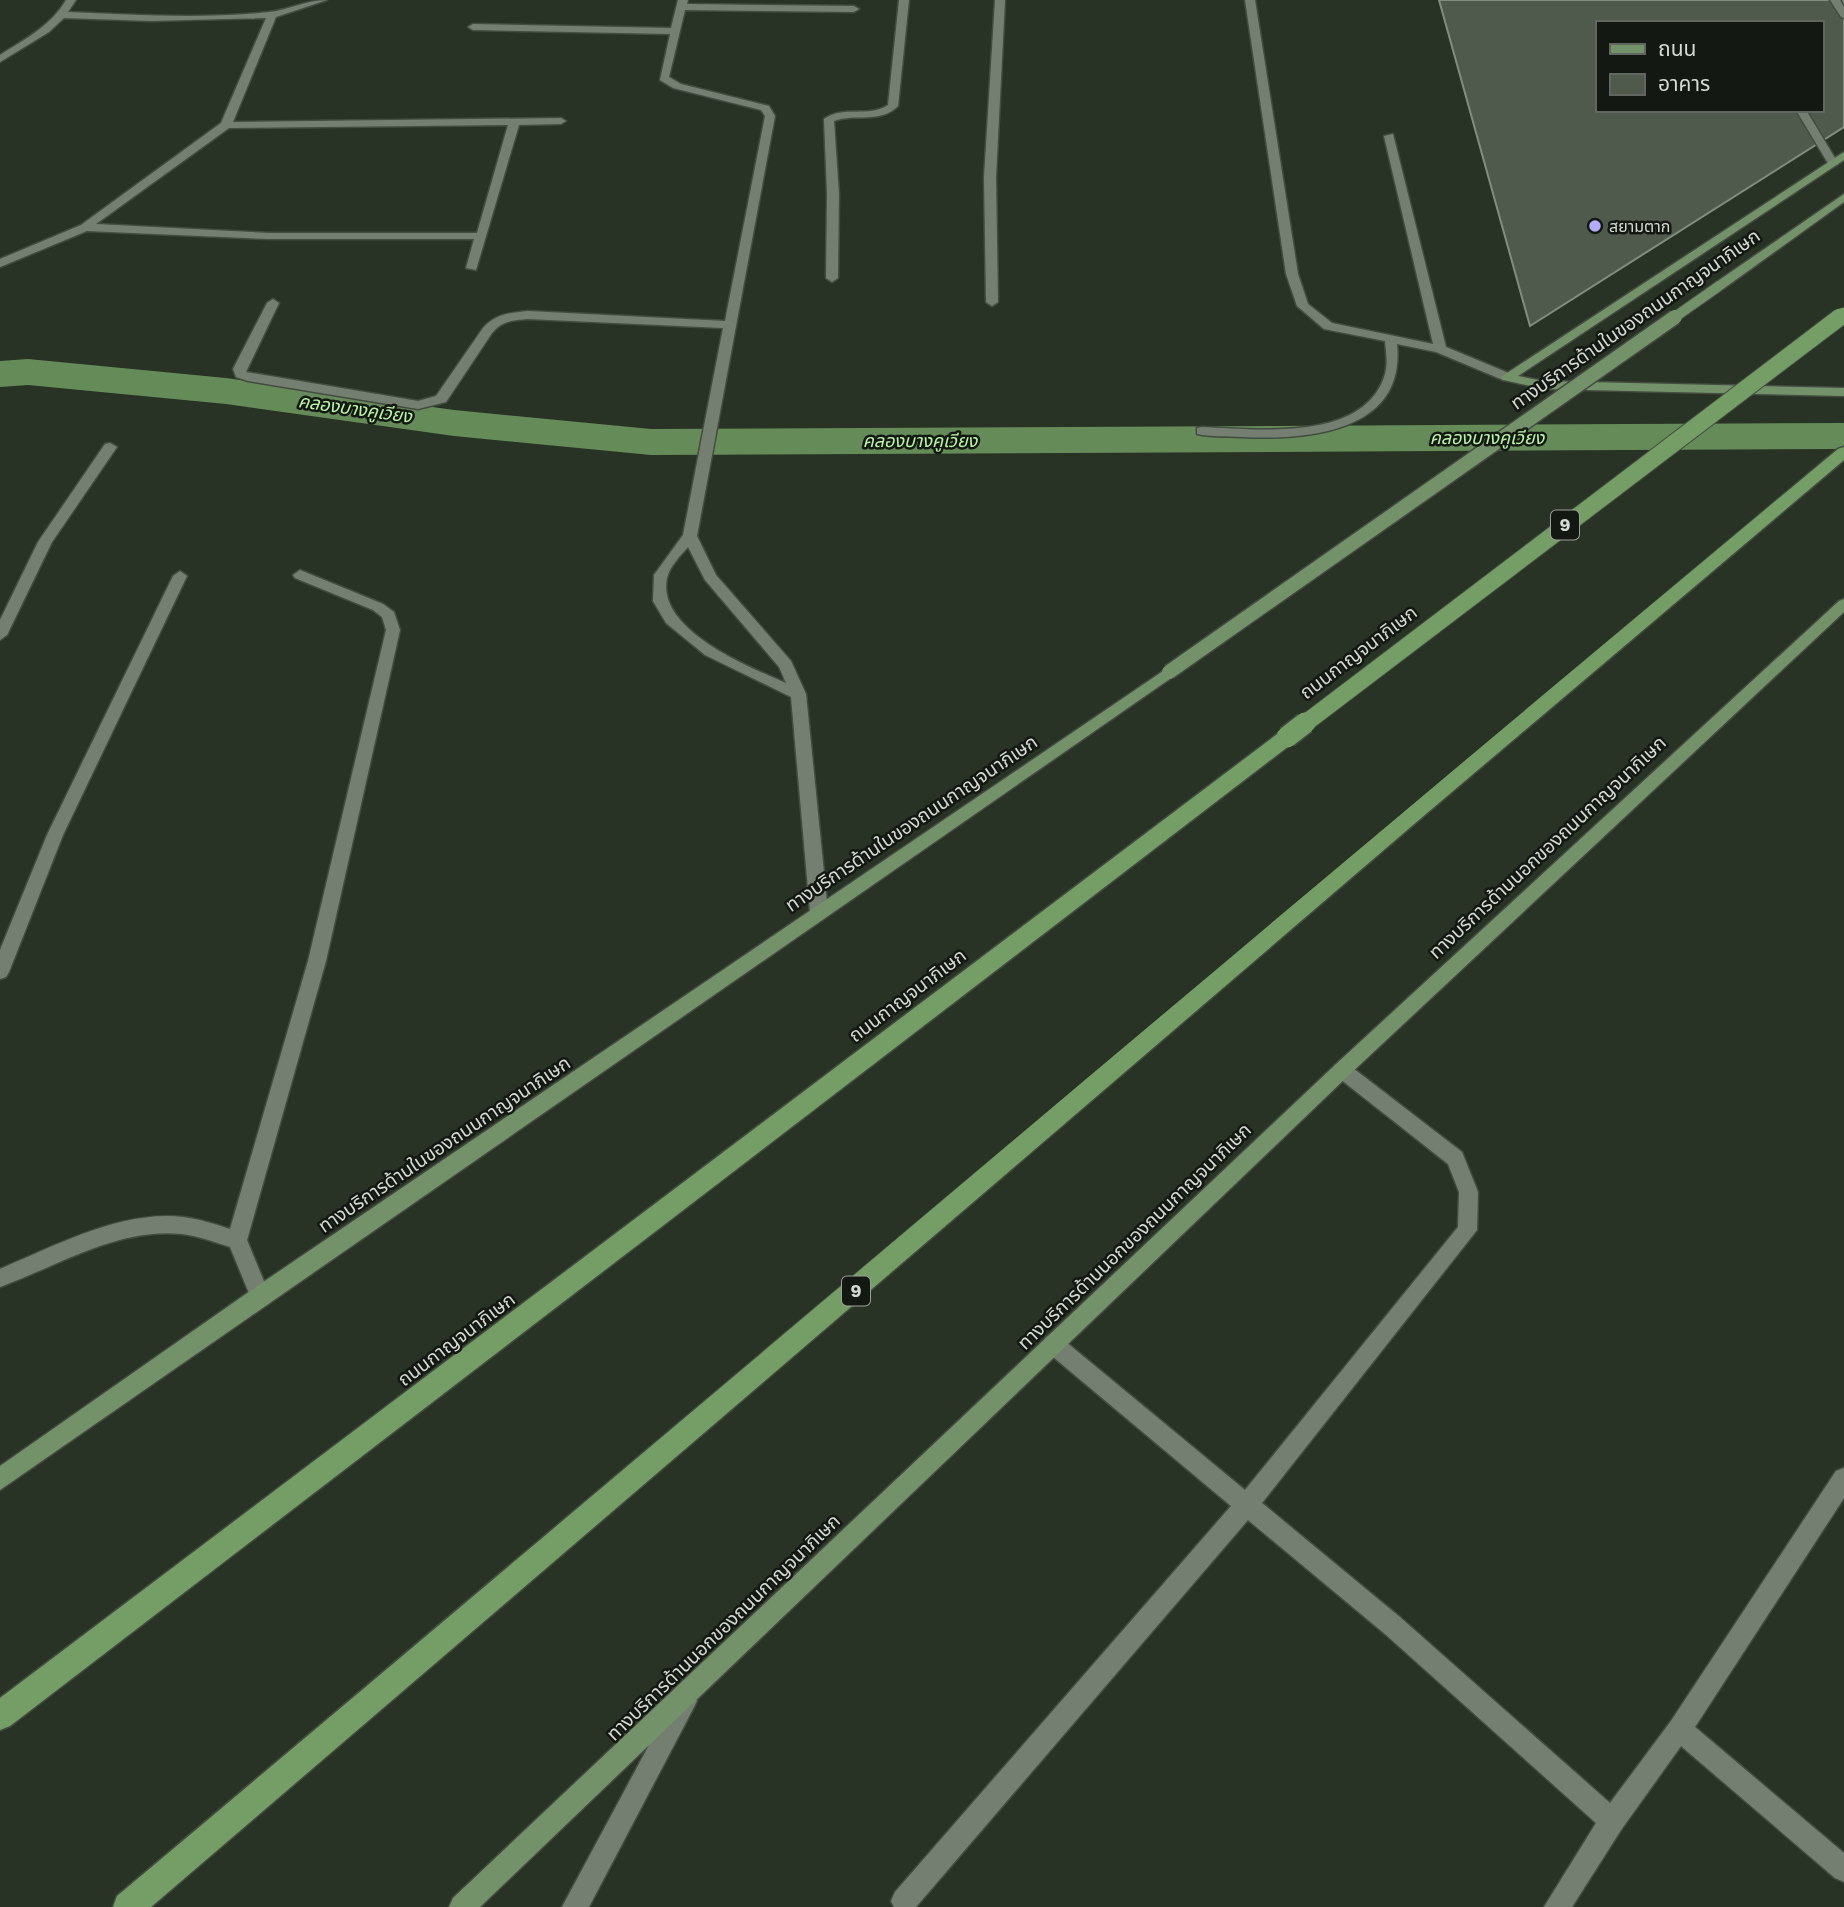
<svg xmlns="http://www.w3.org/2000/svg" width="1844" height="1907" font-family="'Work Sans','Noto Sans Thai',sans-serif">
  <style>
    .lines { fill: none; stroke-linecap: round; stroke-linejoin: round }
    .canal { fill: #658c58; fill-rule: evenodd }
    .building { fill: #4f5a4c; stroke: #818d7e; stroke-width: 2; fill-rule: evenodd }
    .minor-casing { stroke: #444c41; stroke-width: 3 }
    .major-casing { stroke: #444c41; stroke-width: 3 }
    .highway-casing { stroke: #444c41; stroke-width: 3 }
    .minor { fill: #747f71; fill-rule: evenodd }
    .major { fill: #74926a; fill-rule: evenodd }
    .highway { fill: #749e66; fill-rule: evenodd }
    .major-bridge-far1-casing { stroke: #444c41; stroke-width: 12; stroke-linecap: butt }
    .major-bridge-casing { stroke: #444c41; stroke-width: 17; stroke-linecap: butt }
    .highway-bridge-far2-casing { stroke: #444c41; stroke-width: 15; stroke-linecap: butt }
    .highway-bridge-far1-casing { stroke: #444c41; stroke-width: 19; stroke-linecap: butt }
    .highway-bridge-casing { stroke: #444c41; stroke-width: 24; stroke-linecap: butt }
    .major-bridge-far1 { stroke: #74926a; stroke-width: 10 }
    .major-bridge { stroke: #74926a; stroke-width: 14 }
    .highway-bridge-far2 { stroke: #749e66; stroke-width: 13 }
    .highway-bridge-far1 { stroke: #749e66; stroke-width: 17 }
    .highway-bridge { stroke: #749e66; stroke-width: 21 }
    .poi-dot { fill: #b4acf9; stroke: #141813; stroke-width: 2.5 }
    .labels { text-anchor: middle; stroke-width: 5; stroke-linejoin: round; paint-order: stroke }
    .far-poi-label { font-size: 16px; fill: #d5dbd3; stroke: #141813; text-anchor: start }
    .far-water-label { font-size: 18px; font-style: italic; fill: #baf5a7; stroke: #141813 }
    .shield { fill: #141813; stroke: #9ba099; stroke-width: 2 }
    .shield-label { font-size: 18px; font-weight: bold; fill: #d5dbd3 }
    .street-label { font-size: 19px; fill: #d5dbd3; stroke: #141813 }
  </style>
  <rect width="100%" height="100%" fill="#283225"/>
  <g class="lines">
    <!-- canal -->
    <path class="canal" d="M28 359 226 378 454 410 651 429 1844 423V449L651 455 454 436 226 404 28 385 0 387V361Z"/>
  </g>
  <!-- building -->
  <path class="building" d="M1439 0H1844V127L1530 326ZM1597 23H1821V110H1597Z"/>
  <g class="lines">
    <!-- minor casing -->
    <g class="minor-casing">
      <g id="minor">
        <path d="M66 0H76L68 12C135 15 203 19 269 12 289 10 306 0 327 0L276 17 233 122 561 118 566 121 561 124 519 125 476 270 466 268 474 239H268L87 231 0 267V259L81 225 221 123 266 18 151 21 64 18 49 32 0 62V55C25 39 51 26 66 0ZM508 125 477 233H268L96 224 229 128Z"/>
        <path d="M678 0H688L687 4 854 6 859 9 854 12 685 10 669 77 681 84 769 106 775 116 697 536 716 575 791 661 806 694 828 912 825 917H813L810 912 791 697 705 655 666 623 653 601 654 575 683 535 723 328 528 319C512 320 502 321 492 333L446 402 418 409 248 381 236 377 233 369 267 303 273 299 279 303 246 372 418 401 436 396 483 328C496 314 509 313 528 311L725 321 765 116 761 110 673 88 660 80 670 34 473 30 468 27 473 24 671 28ZM688 547 705 580 779 667 786 683C749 667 656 630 667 578 670 566 680 556 688 547Z"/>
        <path d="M899 0H909L898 106C880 124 856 113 834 121L839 194 838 278 832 282 826 278 827 194 824 119C843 105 869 118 888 105Z"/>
        <path d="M995 0H1005L996 177 998 302 992 306 986 302 984 177Z"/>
        <path d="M1245 0H1255L1298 274 1308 304 1332 323 1433 344 1384 136 1393 134 1446 347 1511 374V380H1503L1436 352 1397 344C1406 433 1306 440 1241 437 1227 436 1211 437 1197 434V428L1202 427C1256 429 1365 443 1385 374 1388 363 1386 352 1385 341L1324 329 1297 306 1286 274Z"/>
        <path d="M1830 0H1840L1844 7V18L1841 17Z"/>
        <path d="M1796 110H1806L1838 163 1837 165H1829Z"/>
        <path d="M110 443 117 447 52 542 7 635 0 640V620L38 542 105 444Z"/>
        <path d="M300 570 383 604 394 612 400 630 326 961 247 1240 270 1296 267 1303 260 1305 253 1303 230 1247C214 1242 199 1236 182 1234 119 1227 57 1266 0 1287V1269C55 1246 121 1210 183 1217 199 1219 215 1224 230 1229L308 961 386 630 382 617 373 610 295 578 293 575Z"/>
        <path d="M180 571 187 576 63 835 9 972 6 977 0 979V950L47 835 173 576Z"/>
        <path d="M1342 1062 1349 1065 1462 1152 1478 1192 1477 1230 1262 1503 1401 1618 1610 1803 1671 1721 1836 1471 1844 1468V1498L1695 1727 1844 1853V1882L1835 1878 1681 1746 1621 1830 1572 1907H1544L1596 1823 1385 1634 1248 1520 916 1907H894L891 1901 895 1892 1231 1506 1046 1351 1043 1344 1046 1337 1053 1334 1060 1337 1245 1490 1458 1227 1459 1192 1448 1164 1335 1075 1333 1070 1335 1065Z"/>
        <path d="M685 1689 693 1693 697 1701 693 1709 589 1907H562L677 1693Z"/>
      </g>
    </g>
    <!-- major casing -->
    <g class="major-casing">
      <g id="major">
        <path d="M1844 152V160L1518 376 1544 381 1844 388V396L1544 389 1503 380 1501 377Z"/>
        <path d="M1844 194V202L1723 289H1715V283Z"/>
        <path d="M1844 599V612L1349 1075 480 1907H449L453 1898 1335 1065 1839 601Z"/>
        <path d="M1169 667 1174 668 1177 672 1174 676 0 1490V1466L253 1289Z"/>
      </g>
    </g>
    <!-- highway casing -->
    <g class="highway-casing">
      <g id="highway">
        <path d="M1844 447V460L1420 819 151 1907H113L117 1896C691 1414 1262 928 1838 449Z"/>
        <path d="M1287 730 1294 732 1296 737 1294 742 10 1726 0 1730V1698L1280 732Z"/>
      </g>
    </g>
    <!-- minor -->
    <use href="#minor" class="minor"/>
    <!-- major -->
    <use href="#major" class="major"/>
    <!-- highway -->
    <use href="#highway" class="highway"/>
    <!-- major-bridge-far1 casing -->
    <g class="major-bridge-far1-casing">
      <path id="major-bridge-far1" d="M1672 319 1719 286"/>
    </g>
    <!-- major-bridge casing -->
    <g class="major-bridge-casing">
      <path id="major-bridge" d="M1169 672 1675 317"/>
    </g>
    <!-- highway-bridge-far2 casing -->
    <g class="highway-bridge-far2-casing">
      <path id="highway-bridge-far2" d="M1838 319 1844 314"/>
    </g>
    <!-- highway-bridge-far1 casing -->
    <g class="highway-bridge-far1-casing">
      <path id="highway-bridge-far1" d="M1303 725 1840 317"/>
    </g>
    <!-- highway-bridge casing -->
    <g class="highway-bridge-casing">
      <path id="highway-bridge" d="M1287 737 1305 723"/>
    </g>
    <!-- major-bridge-far1 -->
    <use href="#major-bridge-far1" class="major-bridge-far1"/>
    <!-- major-bridge -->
    <use href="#major-bridge" class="major-bridge"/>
    <!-- highway-bridge-far2 -->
    <use href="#highway-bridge-far2" class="highway-bridge-far2"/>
    <!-- highway-bridge-far1 -->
    <use href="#highway-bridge-far1" class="highway-bridge-far1"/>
    <!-- highway-bridge -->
    <use href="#highway-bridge" class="highway-bridge"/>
  </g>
  <!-- markers -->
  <circle class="poi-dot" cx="1595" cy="226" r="7"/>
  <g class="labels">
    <!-- far-poi labels -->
    <g class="far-poi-label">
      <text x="1609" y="232">สยามตาก</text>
    </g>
    <!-- far-water labels -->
    <g class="far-water-label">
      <text transform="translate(355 409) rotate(8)" y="6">คลองบางคูเวียง</text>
      <text x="1487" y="444">คลองบางคูเวียง</text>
      <text x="920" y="447">คลองบางคูเวียง</text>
    </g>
    <!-- shield labels -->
    <g class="shield">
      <rect x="1551" y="510.5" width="28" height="29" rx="5"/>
      <rect x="842" y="1276.5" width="28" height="29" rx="5"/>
    </g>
    <g class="shield-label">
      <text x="1565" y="531">9</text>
      <text x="856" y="1297">9</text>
    </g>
    <!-- street labels -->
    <g class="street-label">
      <text transform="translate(1635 319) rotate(-35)" y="7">ทางบริการด้านในของถนนกาญจนาภิเษก</text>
      <text transform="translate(1358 652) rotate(-37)" y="7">ถนนกาญจนาภิเษก</text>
      <text transform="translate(911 823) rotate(-34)" y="7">ทางบริการด้านในของถนนกาญจนาภิเษก</text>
      <text transform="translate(1547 847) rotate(-43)" y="7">ทางบริการด้านนอกของถนนกาญจนาภิเษก</text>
      <text transform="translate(907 995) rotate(-37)" y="7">ถนนกาญจนาภิเษก</text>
      <text transform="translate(444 1144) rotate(-34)" y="7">ทางบริการด้านในของถนนกาญจนาภิเษก</text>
      <text transform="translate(1134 1236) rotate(-44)" y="7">ทางบริการด้านนอกของถนนกาญจนาภิเษก</text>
      <text transform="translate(456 1339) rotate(-37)" y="7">ถนนกาญจนาภิเษก</text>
      <text transform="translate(723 1627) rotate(-44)" y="7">ทางบริการด้านนอกของถนนกาญจนาภิเษก</text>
    </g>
  </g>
  <!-- legend -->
  <rect x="1596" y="21" width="228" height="91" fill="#141813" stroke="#616660" stroke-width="2"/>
  <rect x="1610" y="44" width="35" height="10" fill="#74926a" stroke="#616660" stroke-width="2"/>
  <text x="1658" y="56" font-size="21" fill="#d5dbd3">ถนน</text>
  <rect x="1610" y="74" width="35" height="21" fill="#4f5a4c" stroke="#616660" stroke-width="2"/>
  <text x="1658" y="91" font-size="21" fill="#d5dbd3">อาคาร</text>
</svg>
